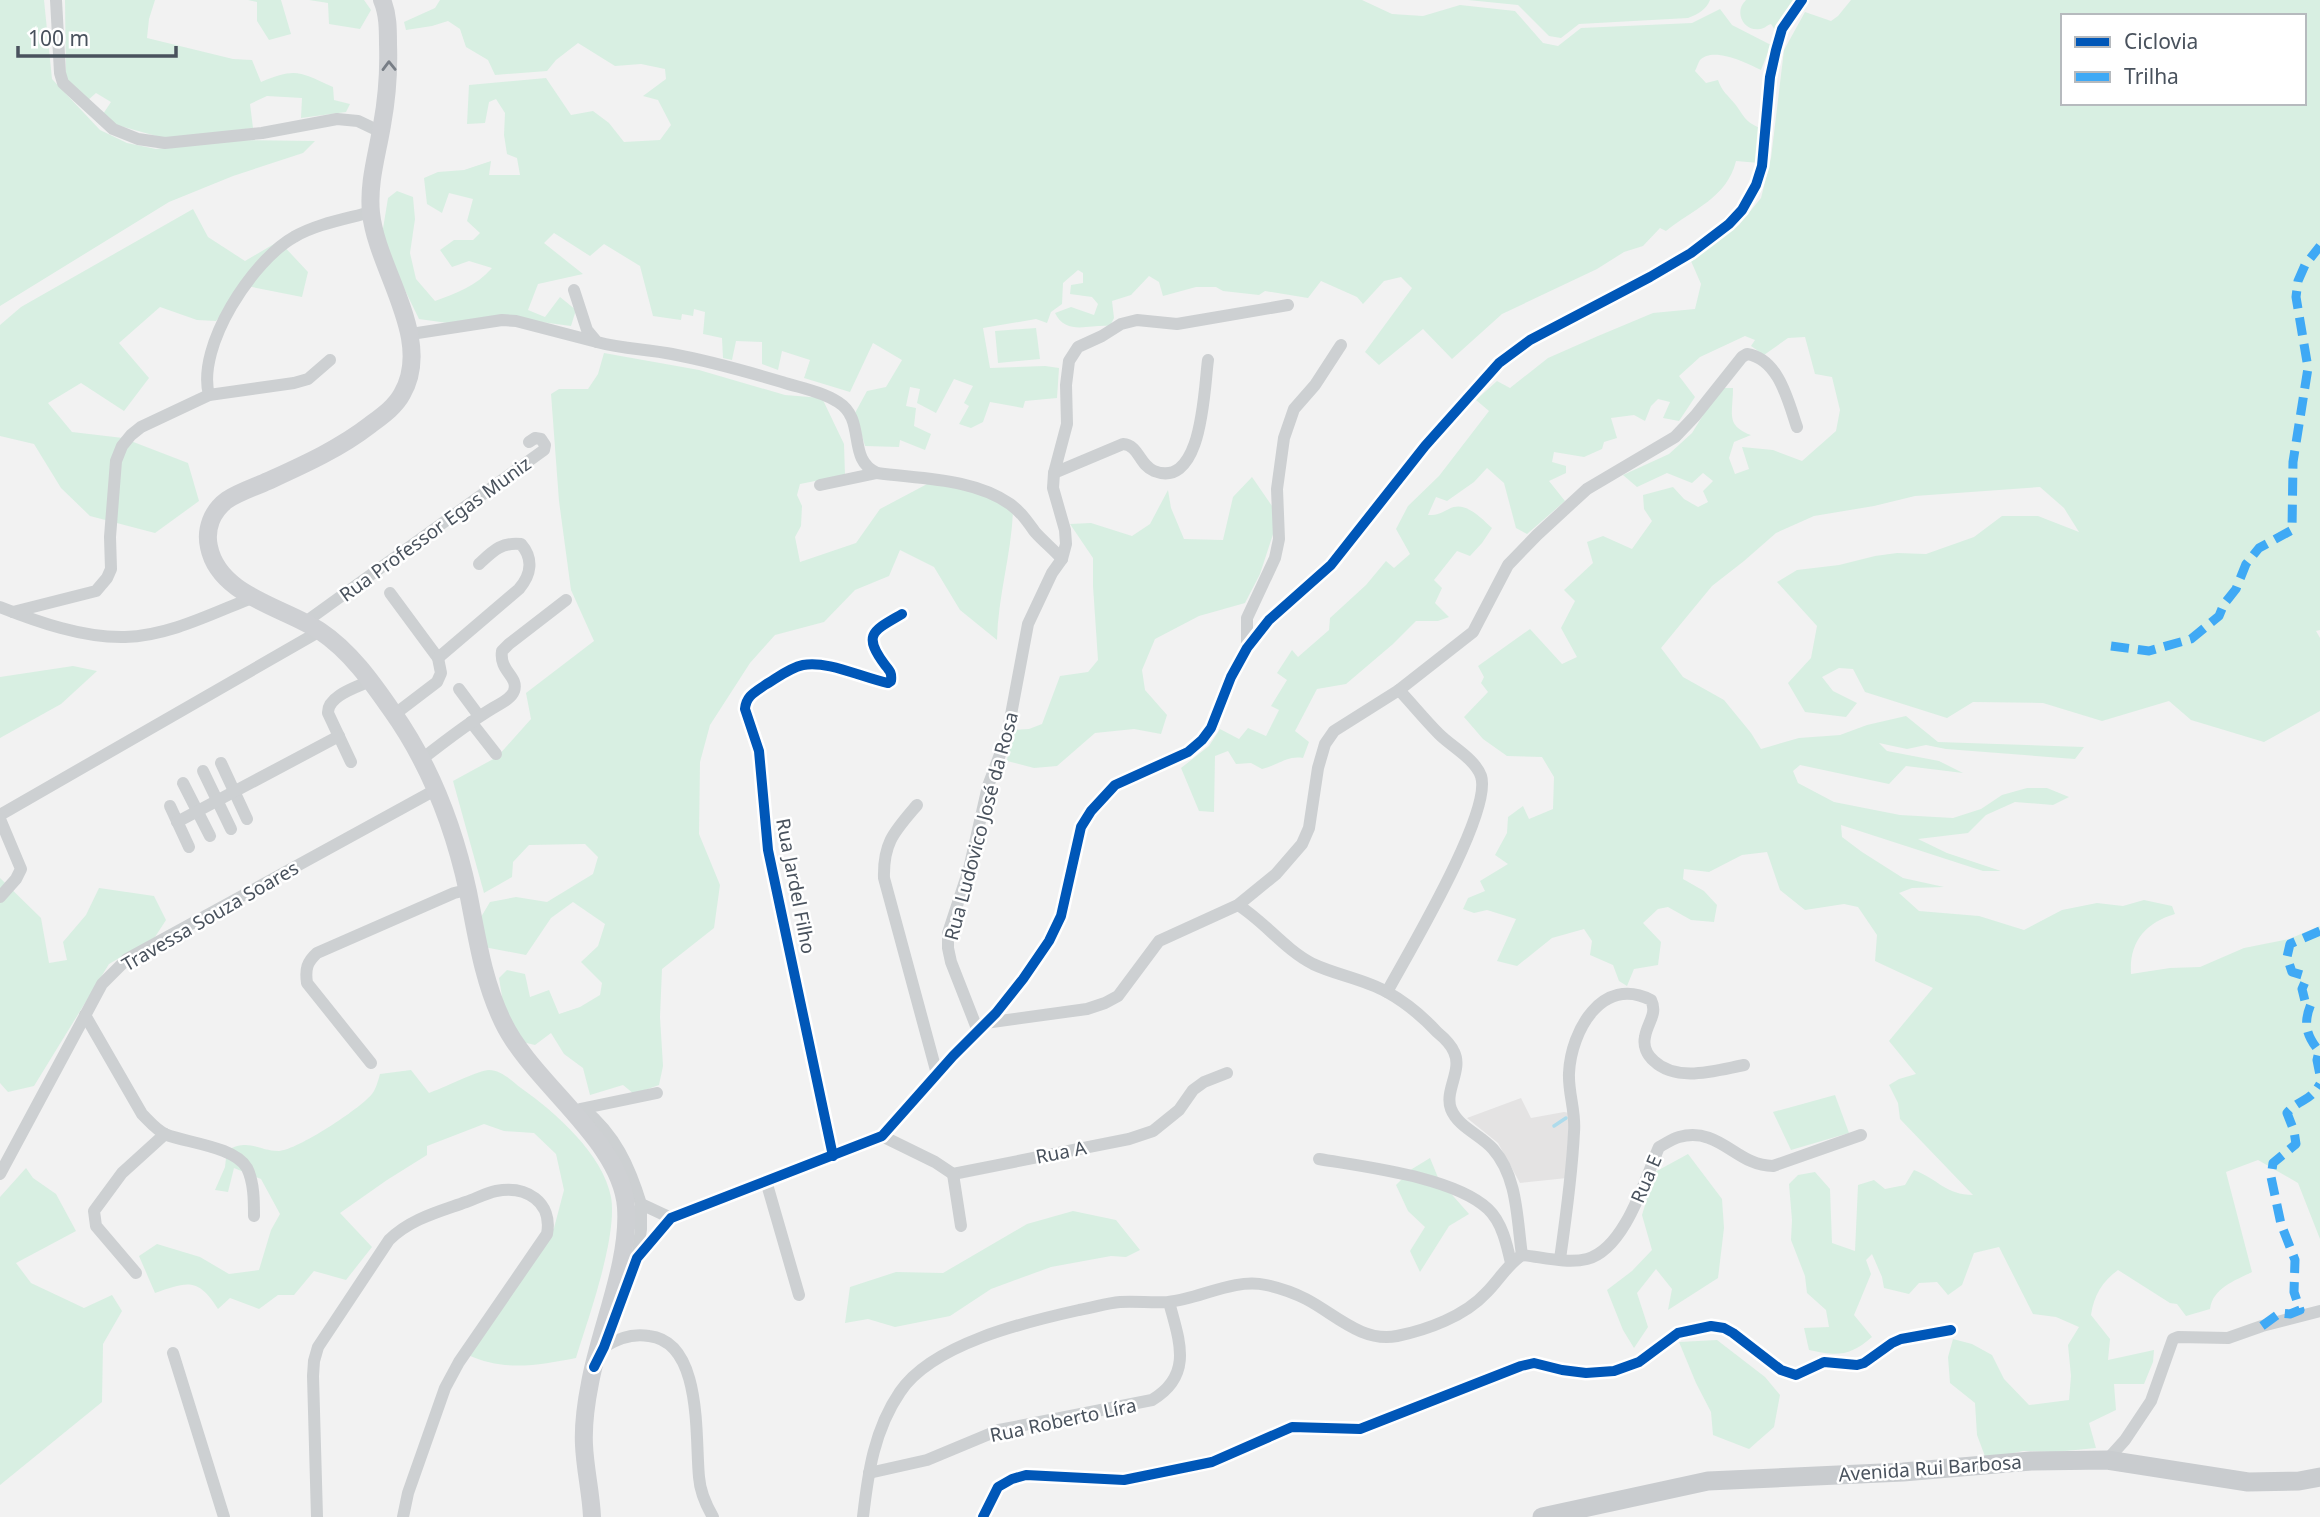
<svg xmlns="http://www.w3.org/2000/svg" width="2320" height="1517" font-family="'Noto Sans',sans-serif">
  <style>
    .education { fill: #e4e3e3 }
    .green { fill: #d8efe2; fill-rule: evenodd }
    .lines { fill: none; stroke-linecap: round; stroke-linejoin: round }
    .stream { stroke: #aedbeb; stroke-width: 3.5 }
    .minor { stroke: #cdd0d2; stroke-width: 12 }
    .secondary { stroke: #ced0d3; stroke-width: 18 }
    .primary { stroke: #c9cccf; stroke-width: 19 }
    .quiet { stroke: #3fa9f5; stroke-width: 9; stroke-dasharray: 18 9; stroke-linecap: butt }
    .cycleway-casing { stroke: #fff; stroke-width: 15 }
    .cycleway { stroke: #0057b8; stroke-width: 10 }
    .oneway { stroke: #787e86 }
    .labels { text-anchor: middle; stroke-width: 5; stroke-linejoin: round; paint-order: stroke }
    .street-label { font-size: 19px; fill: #49525d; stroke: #fff }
  </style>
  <rect width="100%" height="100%" fill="#f2f2f2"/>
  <!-- education -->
  <path class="education" d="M1521 1098 1531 1118 1564 1112 1576 1114 1567 1178 1520 1183 1498 1143 1467 1118Z"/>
  <!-- green -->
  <g class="green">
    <path d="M0 0H44L52 79 100 130 127 143 156 149 227 140 315 141 303 153 233 176 169 202 0 306Z"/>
    <path d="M65 0H155L149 19 147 38 233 59 252 60 261 82C296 67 300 72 333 87L334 100 350 104 346 112 301 118 302 98 267 96 250 104 253 128 167 139 113 124 103 114 111 102 96 93 87 101 66 82Z"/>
    <path d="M248 0H281L291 34 269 40 257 21V2Z"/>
    <path d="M309 0H364L371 10 360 29 329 24 328 3Z"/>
    <path d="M440 0H1362L1392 14 1423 16 1460 5 1515 11 1543 43 1558 46 1581 28 1692 23 1720 9 1732 25 1771 45 1761 70C1747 63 1713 46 1700 60 1698 63 1697 67 1695 71L1706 83 1718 80C1722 92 1728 95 1735 104 1745 117 1744 121 1760 128L1759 163 1736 161C1727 198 1693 209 1666 231L1660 228 1643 246 1624 252 1597 269 1502 314 1452 359 1423 329 1379 365 1365 352 1412 288 1401 277 1384 281 1363 304 1357 297 1321 281 1308 298 1265 291 1259 295 1223 291 1216 287H1196L1163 296 1159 282 1149 276 1131 295 1112 301 1114 318 1110 326C1090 324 1066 336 1055 313L1071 307 1094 315 1098 304 1092 297 1070 294 1071 285 1083 283V273L1078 270 1063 283 1062 304 1051 312 1047 323 1036 319 983 328 990 368 1045 366 1059 368 1057 398 1025 401 1023 408 990 402 983 422 971 428 959 424 969 406 964 403 973 386 954 379 936 413 917 403 920 389 910 387 906 406 916 408 914 426 931 434 925 450 900 440 899 447 865 446 855 413 867 391 886 387 902 360 873 343 850 392 804 378 810 360 782 351 778 370 762 364V342L736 341 732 360 723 358 722 338 703 334 705 312 694 309 693 316 682 314 681 320 653 316 640 266 604 244 590 256 554 233 544 243 583 274 538 284 528 310 545 317 560 297 576 310 571 326 526 320 462 325 419 319 381 241 388 198 397 191 413 197 415 219 410 253 416 279 435 301C457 293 476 286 492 268L469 261 452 267 440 250 454 240H473L480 233 467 221 473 199 449 193 442 213 427 204 424 178 438 172 464 170 491 161 489 175H520L517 158 507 154 504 135 505 113 496 99 489 102 485 123 467 124 469 85 546 78 571 115 593 111 609 123 624 142 660 140 671 125 658 100 643 96 666 79 665 69 641 64 615 66 578 43 556 60 547 71 495 75 488 60 466 47 460 29 448 21 432 26 406 30 404 22 435 8Z"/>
    <path d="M1468 0H1710C1706 10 1698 14 1688 18L1579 24 1561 38 1549 36 1518 5Z"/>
    <path d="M1746 0H1801L1777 33 1771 24C1767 25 1764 29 1760 29 1744 32 1733 12 1746 0Z"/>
    <path d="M1851 0H2320V630L2316 631 2320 638V711L2264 742 2191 720 2169 701 2102 721 2043 703 1973 702 1947 718 1865 692 1853 669 1839 668 1822 677 1833 691 1857 703 1846 717 1805 712 1788 683 1811 658 1817 626 1777 582 1797 570 1839 565 1875 556 1897 553 1926 554 1974 537 2002 516H2038L2079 532 2064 508 2040 487 1915 496 1874 506 1814 516 1776 533 1744 561 1712 586 1661 648 1683 677 1724 700 1751 733 1761 749 1799 738 1840 735 1867 725 1906 716 1938 742 2084 747 2075 759 1946 749 1926 745 1907 749 1879 743 1887 751 1939 761 1963 773 1906 766 1889 784 1800 765 1793 771 1798 783 1834 802 1900 815 1953 818 1981 809 2002 795 2027 788H2047L2069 797 2053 805 2015 802 1986 815 1968 833 1918 839 1947 853 2001 871H1983L1841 825 1842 837 1862 852 1903 878 1944 887 1912 888 1899 893 1919 911 1979 916 2024 930 2062 910 2097 903 2123 906 2144 900 2172 906 2175 914C2145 923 2129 942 2131 974L2170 968 2200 967 2244 948 2289 939 2320 926V1239L2298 1183 2258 1160 2226 1172 2252 1272C2234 1281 2213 1288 2210 1309L2186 1316 2177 1304 2170 1303 2118 1270C2102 1282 2094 1295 2091 1315L2110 1339 2108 1360 2154 1350 2153 1362 2144 1384H2114L2116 1410 2089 1423 2096 1448 2055 1452 2023 1451 1986 1459 1977 1435 1975 1403 1950 1383 1948 1357 1953 1339 1972 1344 1992 1355 2004 1379 2029 1405 2069 1400 2071 1376 2068 1345 2079 1327 2056 1317 2033 1314 1999 1247 1974 1253 1962 1285 1948 1295 1937 1282 1919 1283 1909 1294 1884 1288 1882 1277 1872 1254 1866 1260 1871 1274 1854 1315 1872 1337C1849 1357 1837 1356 1809 1350L1804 1328 1829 1327 1826 1310 1807 1293 1805 1276 1791 1240 1792 1220 1789 1184 1798 1175 1815 1172 1830 1189 1832 1243 1855 1251 1858 1185 1874 1180 1885 1189 1905 1185 1914 1170C1938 1179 1946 1195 1973 1195L1900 1119 1898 1103 1889 1085 1899 1079 1916 1074 1889 1041 1933 988 1875 961 1877 935 1858 907 1844 904 1805 910 1780 890 1767 852 1742 855 1709 872 1684 869 1683 879 1704 891 1717 905 1714 922 1691 920 1668 907 1658 909 1643 923 1661 942 1658 965 1634 969 1627 986 1619 981 1613 965 1590 955 1592 941 1584 929 1552 938 1517 966 1497 961 1516 919 1487 910 1474 913 1463 909 1468 898 1485 891 1480 881 1508 864 1495 855 1507 833 1508 817 1523 806 1529 819 1553 809 1554 777 1542 757 1507 756 1483 739 1464 717 1488 692 1481 683 1484 677 1478 666 1530 629 1562 664 1577 657 1561 628 1575 601 1564 590 1593 563 1587 542 1603 536 1632 549 1652 521 1644 509 1643 495 1673 487 1684 499 1698 507 1708 502 1703 491 1713 481 1703 473 1692 483 1667 473 1637 487 1623 475 1669 454 1692 433 1720 388H1733C1733 414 1725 425 1751 435L1734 442 1729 458 1735 474 1749 469 1742 447 1773 450 1802 461 1836 431 1840 410 1832 377 1815 374 1805 337 1788 338 1764 355 1751 346 1755 340 1745 336 1700 357 1679 376 1695 397 1679 421 1663 418 1670 402 1658 399 1651 406 1645 421 1634 415 1611 418 1617 438 1604 442 1602 449 1584 457 1554 452 1552 462 1566 466V473L1549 481 1565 501 1527 534 1516 528 1504 483 1487 468 1474 482 1447 501 1436 497 1428 515C1439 515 1440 513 1449 509 1465 500 1481 518 1492 528L1482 543 1470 556 1457 551 1434 580 1442 588 1435 603 1449 617 1438 621H1416L1393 644 1346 684 1317 689 1295 731 1309 742 1303 758C1287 755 1277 766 1262 769L1251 763 1236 764 1228 751 1215 756 1214 812 1199 811 1181 768 1209 746 1220 729 1239 739 1248 728 1266 736 1279 710 1271 706 1287 680 1277 673 1292 650 1298 657 1329 630 1330 618 1366 585 1386 561 1394 568 1410 554 1396 529 1408 506 1439 476 1489 411 1476 400 1497 381 1510 388 1548 358 1598 336 1653 313 1695 309 1701 284 1691 261 1739 225 1761 198 1771 158 1784 50 1805 12 1831 21 1838 16ZM2063 16H2304V103H2063Z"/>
    <path d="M193 209 208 237 245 261 279 241 308 272 302 297 247 286 216 321 197 320 160 307 119 343 149 378 124 411 81 383 48 403 72 432 123 438 188 463 199 501 155 533 90 516 61 488 34 444 0 436V325L21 307Z"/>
    <path d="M1036 328 1040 359 998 363 995 331Z"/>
    <path d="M604 353 699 370 785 395 822 398 844 444 845 475 800 484 797 495 802 506 801 526 795 537 800 562 856 543 880 509 929 483 980 490 1013 512C1011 556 998 596 997 640L960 610 934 567 900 550 889 576 855 590 824 622 775 635 750 663 710 725 700 762 699 834 720 885 714 928 662 969 660 1017 663 1066 659 1085 634 1094 623 1085 590 1095 583 1068 564 1054 551 1033 535 1045 518 1041 505 1015 499 978 507 970 525 974 530 997 549 990 559 1014 580 1007 600 995 602 983 581 962 598 946 605 924 573 902 551 918 526 955 484 947 481 917 490 902 516 897 547 902 593 874 598 857 585 844 529 845 513 862 512 877 484 893 453 781 497 757 531 719 526 693 594 641 571 590 559 501 551 394 559 389H588L598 374Z"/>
    <path d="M1252 477 1279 516 1260 574 1245 603 1199 616 1155 639 1142 670 1145 690 1167 715 1161 734 1134 729 1095 733 1057 766 1034 768 1007 761 1011 730 1029 729 1042 724 1060 676 1088 672 1098 660 1093 586V558L1070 524 1091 523 1132 536 1150 524 1168 490 1171 508 1184 539 1223 540 1233 497Z"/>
    <path d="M73 666 97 671 61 704 0 738V677Z"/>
    <path d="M0 878 41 918 49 963 67 960 63 942 86 915 99 888 154 896 166 920 155 937 109 964 34 1086 8 1092 0 1083Z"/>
    <path d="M411 1070 429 1093C441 1089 479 1070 489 1070 501 1070 512 1081 521 1088 555 1112 603 1154 611 1197 618 1236 588 1319 576 1358 539 1365 505 1372 468 1355L554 1228 564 1190 556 1154 534 1133 504 1131 484 1124 427 1146V1155L387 1180 340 1213 372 1247 346 1280 314 1271 294 1295H278L259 1309 230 1298 218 1309C198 1277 187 1282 155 1293L139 1256 157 1244 200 1257 229 1274 259 1270 271 1230 280 1214 261 1179 234 1168 228 1192 215 1190 225 1167 227 1150C251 1138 257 1151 279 1151 297 1150 360 1109 372 1094 376 1089 378 1081 380 1074Z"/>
    <path d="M1835 1095 1849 1133 1791 1150 1773 1112Z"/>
    <path d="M1688 1154 1722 1199 1724 1228 1718 1278 1668 1310 1672 1289 1656 1269 1637 1293 1648 1327 1634 1348 1623 1330 1607 1290 1632 1271 1652 1250 1642 1215 1655 1172Z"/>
    <path d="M1430 1158 1439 1180 1469 1214 1449 1226 1420 1272 1410 1251 1425 1227 1408 1211 1396 1185 1412 1169Z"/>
    <path d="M26 1168 33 1178 56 1194 76 1231 16 1263 31 1283 84 1308 112 1295 122 1311 103 1344 102 1402 0 1485V1197Z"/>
    <path d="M1073 1211 1116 1220 1140 1250 1126 1257 1111 1256 1051 1267 991 1289 950 1316 895 1327 868 1319 845 1323 850 1287 896 1272 943 1273 1027 1224Z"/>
    <path d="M1717 1340 1765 1377 1780 1395 1774 1427 1749 1449 1713 1435 1711 1412 1696 1383 1679 1342Z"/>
  </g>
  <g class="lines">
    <!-- stream -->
    <path class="stream" d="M1554 1126 1566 1118"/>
    <!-- minor -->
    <g class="minor">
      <path d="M56 0 60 73 63 83 113 129 138 139 165 143 262 133 337 119 358 121 381 132"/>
      <path d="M574 290 587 330 597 342C622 349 647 349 672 354 709 361 745 371 782 382 800 388 821 391 838 402 867 420 846 459 877 473 920 479 973 478 1010 504 1021 512 1027 521 1035 532 1043 541 1054 550 1062 559"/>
      <path d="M411 334 502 320 516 321 597 342"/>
      <path d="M209 395C196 346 253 260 294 237 316 224 346 219 371 212"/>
      <path d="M1054 473 1123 444C1139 445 1139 465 1154 471 1203 490 1204 388 1208 360"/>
      <path d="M820 485 877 473"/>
      <path d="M390 593 438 658 441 673 437 682 395 714"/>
      <path d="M0 607C38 622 83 638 125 637 169 636 213 613 254 597"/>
      <path d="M13 612 96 591 107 578 111 569 110 537 116 461 122 446 131 435 141 427 209 395 294 383 308 379 330 360"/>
      <path d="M304 623 544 450 545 445 541 439 535 438 529 442"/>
      <path d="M1247 648V618L1275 558 1279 539 1277 489 1284 438 1294 409 1315 385 1341 345"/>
      <path d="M438 658 519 589C531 575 534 559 521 544 501 542 493 551 479 564"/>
      <path d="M459 689 479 716"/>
      <path d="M471 722 496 754"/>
      <path d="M422 759C445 741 468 723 493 708 501 703 511 699 514 691 519 676 499 672 502 651L509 644 566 600"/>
      <path d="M351 762 328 713C327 696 357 687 370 681"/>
      <path d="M221 763 247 819"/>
      <path d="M203 771 231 829"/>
      <path d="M183 783 210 836"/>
      <path d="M917 805C895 831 883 842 884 878L937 1074"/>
      <path d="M170 806 189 847"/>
      <path d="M0 815 320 631"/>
      <path d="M0 819 21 869 16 879 0 897"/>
      <path d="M177 822 339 736"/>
      <path d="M1238 905C1265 922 1284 949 1313 964 1336 975 1364 979 1387 992 1405 1002 1423 1017 1437 1032 1443 1037 1451 1044 1454 1052 1463 1070 1444 1091 1451 1109 1458 1127 1481 1135 1493 1149 1518 1177 1517 1221 1522 1255"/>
      <path d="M1387 992C1407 955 1493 812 1481 776 1475 759 1452 747 1439 734 1425 720 1413 705 1399 690"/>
      <path d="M85 1015 142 1114C150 1122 157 1131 167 1135 189 1143 235 1147 247 1168 254 1182 254 1201 254 1216"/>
      <path d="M985 1023 1087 1009 1105 1003 1118 996 1159 941 1238 905 1276 874 1302 844 1309 828 1318 768 1325 744 1334 731 1399 690 1473 632 1508 565 1537 535 1587 489 1675 437 1695 416 1742 357 1747 354C1779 359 1788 401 1797 427"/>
      <path d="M978 1031 951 962 948 948V933L969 869 988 786 1007 736 1028 624 1052 573 1062 559 1066 544 1065 530 1053 488 1054 473 1067 424 1066 385 1069 361 1078 347 1102 336 1121 324 1137 320 1177 324 1288 305"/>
      <path d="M371 1063 307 983C305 969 307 962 317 953L454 893 467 890"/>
      <path d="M580 1109 657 1093"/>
      <path d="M584 1109C615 1135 629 1165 641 1204L671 1218"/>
      <path d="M882 1136 935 1162 953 1174 1129 1139 1153 1131 1179 1110 1193 1090 1204 1082 1227 1073"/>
      <path d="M833 1156 768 850 759 751 745 709C746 696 755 692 765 685 777 678 789 668 803 665 827 660 863 678 888 683L891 681C892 673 890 671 885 665 862 634 873 631 902 614"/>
      <path d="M1319 1159C1365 1167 1454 1177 1488 1209 1502 1222 1507 1245 1511 1263"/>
      <path d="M0 1174 102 984 127 959 437 789"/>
      <path d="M953 1174 961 1226"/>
      <path d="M766 1181 799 1295"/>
      <path d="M1522 1255C1542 1257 1567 1264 1587 1259 1625 1249 1645 1179 1659 1147 1665 1144 1672 1139 1679 1137 1720 1126 1736 1166 1773 1166L1861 1135"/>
      <path d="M637 1258 641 1229V1204"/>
      <path d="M1560 1259C1566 1217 1572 1174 1574 1132 1576 1112 1568 1093 1569 1073 1571 1031 1602 975 1651 1000 1658 1014 1647 1023 1645 1037 1643 1046 1647 1055 1654 1061 1677 1083 1717 1070 1744 1065"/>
      <path d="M136 1273 96 1226 94 1211 122 1173 165 1134"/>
      <path d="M614 1320 637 1258 671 1218 882 1136 953 1056 996 1013 1023 979 1049 941 1061 916 1081 827 1091 811 1115 785 1188 752 1202 740 1211 728 1231 677 1247 648 1269 620 1331 565 1425 446 1499 363 1530 340 1650 277 1691 253 1729 224 1742 210 1756 185 1762 166 1770 77 1776 50 1782 29 1802 0"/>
      <path d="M604 1347C618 1338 632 1333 649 1336 703 1342 695 1438 699 1477 700 1491 706 1505 713 1517"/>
      <path d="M173 1353 224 1517"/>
      <path d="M2107 1460 2125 1440 2151 1401 2173 1339 2178 1337 2228 1338 2262 1326 2320 1311"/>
      <path d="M869 1473 927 1460 999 1430 1152 1400C1194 1375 1179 1340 1169 1302"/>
      <path d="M317 1517 313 1376 314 1361 318 1347 389 1240C410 1219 438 1212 466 1202 475 1199 486 1193 496 1191 526 1185 553 1202 547 1234L459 1362 445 1388 408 1493 403 1517"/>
      <path d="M863 1517C868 1473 874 1430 900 1392 932 1344 1025 1322 1079 1310 1092 1308 1107 1303 1120 1302 1136 1301 1152 1303 1168 1302 1200 1299 1233 1278 1266 1285 1280 1288 1294 1293 1306 1299 1335 1314 1362 1343 1397 1336 1427 1330 1465 1316 1486 1293 1499 1280 1507 1265 1522 1255"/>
      <path d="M983 1517 998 1487 1012 1479 1026 1475 1124 1480 1212 1462 1292 1427 1360 1429 1521 1366 1534 1363 1562 1370 1586 1373 1614 1371 1639 1362 1678 1333 1711 1326 1724 1328 1733 1333 1781 1370 1796 1375 1824 1362 1857 1365 1864 1363 1892 1343 1901 1339 1951 1330"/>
    </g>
    <!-- secondary -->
    <path class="secondary" d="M382 0C388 14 388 29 388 44 389 72 387 98 382 125 377 155 368 183 371 213 377 270 434 339 402 394 395 407 382 416 370 425 339 449 303 465 268 481 255 487 239 492 227 500 212 511 205 529 209 547 219 596 284 607 320 631 350 651 372 682 392 711 431 766 454 827 468 892 477 937 483 981 503 1022 532 1083 621 1140 626 1207 630 1262 600 1328 590 1383 586 1403 583 1425 584 1445 585 1469 591 1493 592 1517"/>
    <!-- primary -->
    <path class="primary" d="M1542 1517 1708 1481 1903 1472 2031 1461 2107 1460 2248 1482 2299 1481 2320 1477"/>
    <!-- quiet -->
    <g class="quiet">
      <path d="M2111 646 2149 651 2191 639 2219 616 2224 604 2236 589 2246 564 2259 548 2292 530 2293 462 2308 368 2296 297 2298 281 2305 265 2320 246"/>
      <path d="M2320 931 2290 944 2287 957 2292 972 2302 975 2305 982 2302 989 2305 1001 2311 1004C2303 1023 2306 1035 2319 1051L2317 1060 2320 1075"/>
      <path d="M2262 1326 2280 1313 2290 1314 2300 1310 2294 1292 2295 1260 2281 1224 2271 1177 2273 1163 2296 1144 2294 1131 2287 1113C2300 1098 2309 1103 2320 1084"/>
    </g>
    <!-- cycleway casing -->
    <g class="cycleway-casing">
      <g id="cycleway">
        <path d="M833 1156 768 850 759 751 745 709C746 696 755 692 765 685 777 678 789 668 803 665 827 660 863 678 888 683L891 681C892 673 890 671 885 665 862 634 873 631 902 614"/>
        <path d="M594 1367 604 1347 637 1258 671 1218 882 1136 953 1056 996 1013 1023 979 1049 941 1061 916 1081 827 1091 811 1115 785 1188 752 1202 740 1211 728 1231 677 1247 648 1269 620 1331 565 1425 446 1499 363 1530 340 1650 277 1691 253 1729 224 1742 210 1756 185 1762 166 1770 77 1776 50 1782 29 1802 0"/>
        <path d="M983 1517 998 1487 1012 1479 1026 1475 1124 1480 1212 1462 1292 1427 1360 1429 1521 1366 1534 1363 1562 1370 1586 1373 1614 1371 1639 1362 1678 1333 1711 1326 1724 1328 1733 1333 1781 1370 1796 1375 1824 1362 1857 1365 1864 1363 1892 1343 1901 1339 1951 1330"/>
      </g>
    </g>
    <!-- cycleway -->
    <use href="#cycleway" class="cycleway"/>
  </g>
  <!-- one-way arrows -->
  <defs><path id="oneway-chevron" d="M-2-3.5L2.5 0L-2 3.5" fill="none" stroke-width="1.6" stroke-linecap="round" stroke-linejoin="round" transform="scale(1.75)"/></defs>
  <use class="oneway" href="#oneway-chevron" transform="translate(389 66) rotate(-91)"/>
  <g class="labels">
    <!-- street labels -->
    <g class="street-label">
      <text transform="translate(435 529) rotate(-36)" y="7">Rua Professor Egas Muniz</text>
      <text transform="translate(981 826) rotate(-75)" y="7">Rua Ludovico José da Rosa</text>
      <text transform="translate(796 886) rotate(79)" y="7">Rua Jardel Filho</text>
      <text transform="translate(210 916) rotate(-30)" y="7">Travessa Souza Soares</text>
      <text transform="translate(1061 1152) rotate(-11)" y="7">Rua A</text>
      <text transform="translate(1646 1179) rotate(-67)" y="7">Rua E</text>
      <text transform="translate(1063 1420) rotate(-12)" y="7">Rua Roberto Líra</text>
      <text transform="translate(1930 1468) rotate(-4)" y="7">Avenida Rui Barbosa</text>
    </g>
  </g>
  <!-- legend -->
  <rect x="2061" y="14" width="245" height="91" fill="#ffffff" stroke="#b6babe" stroke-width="2"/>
  <rect x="2075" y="37" width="35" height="10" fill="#0057b8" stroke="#b6babe" stroke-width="2"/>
  <text x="2124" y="49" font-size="21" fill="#49525d">Ciclovia</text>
  <rect x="2075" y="72" width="35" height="10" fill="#3fa9f5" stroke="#b6babe" stroke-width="2"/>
  <text x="2124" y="84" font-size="21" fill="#49525d">Trilha</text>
  <!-- scale -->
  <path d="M18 46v10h158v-10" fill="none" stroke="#49525d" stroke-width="3.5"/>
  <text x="28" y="46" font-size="21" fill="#49525d" stroke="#ffffff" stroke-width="5" paint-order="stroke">100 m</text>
</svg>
